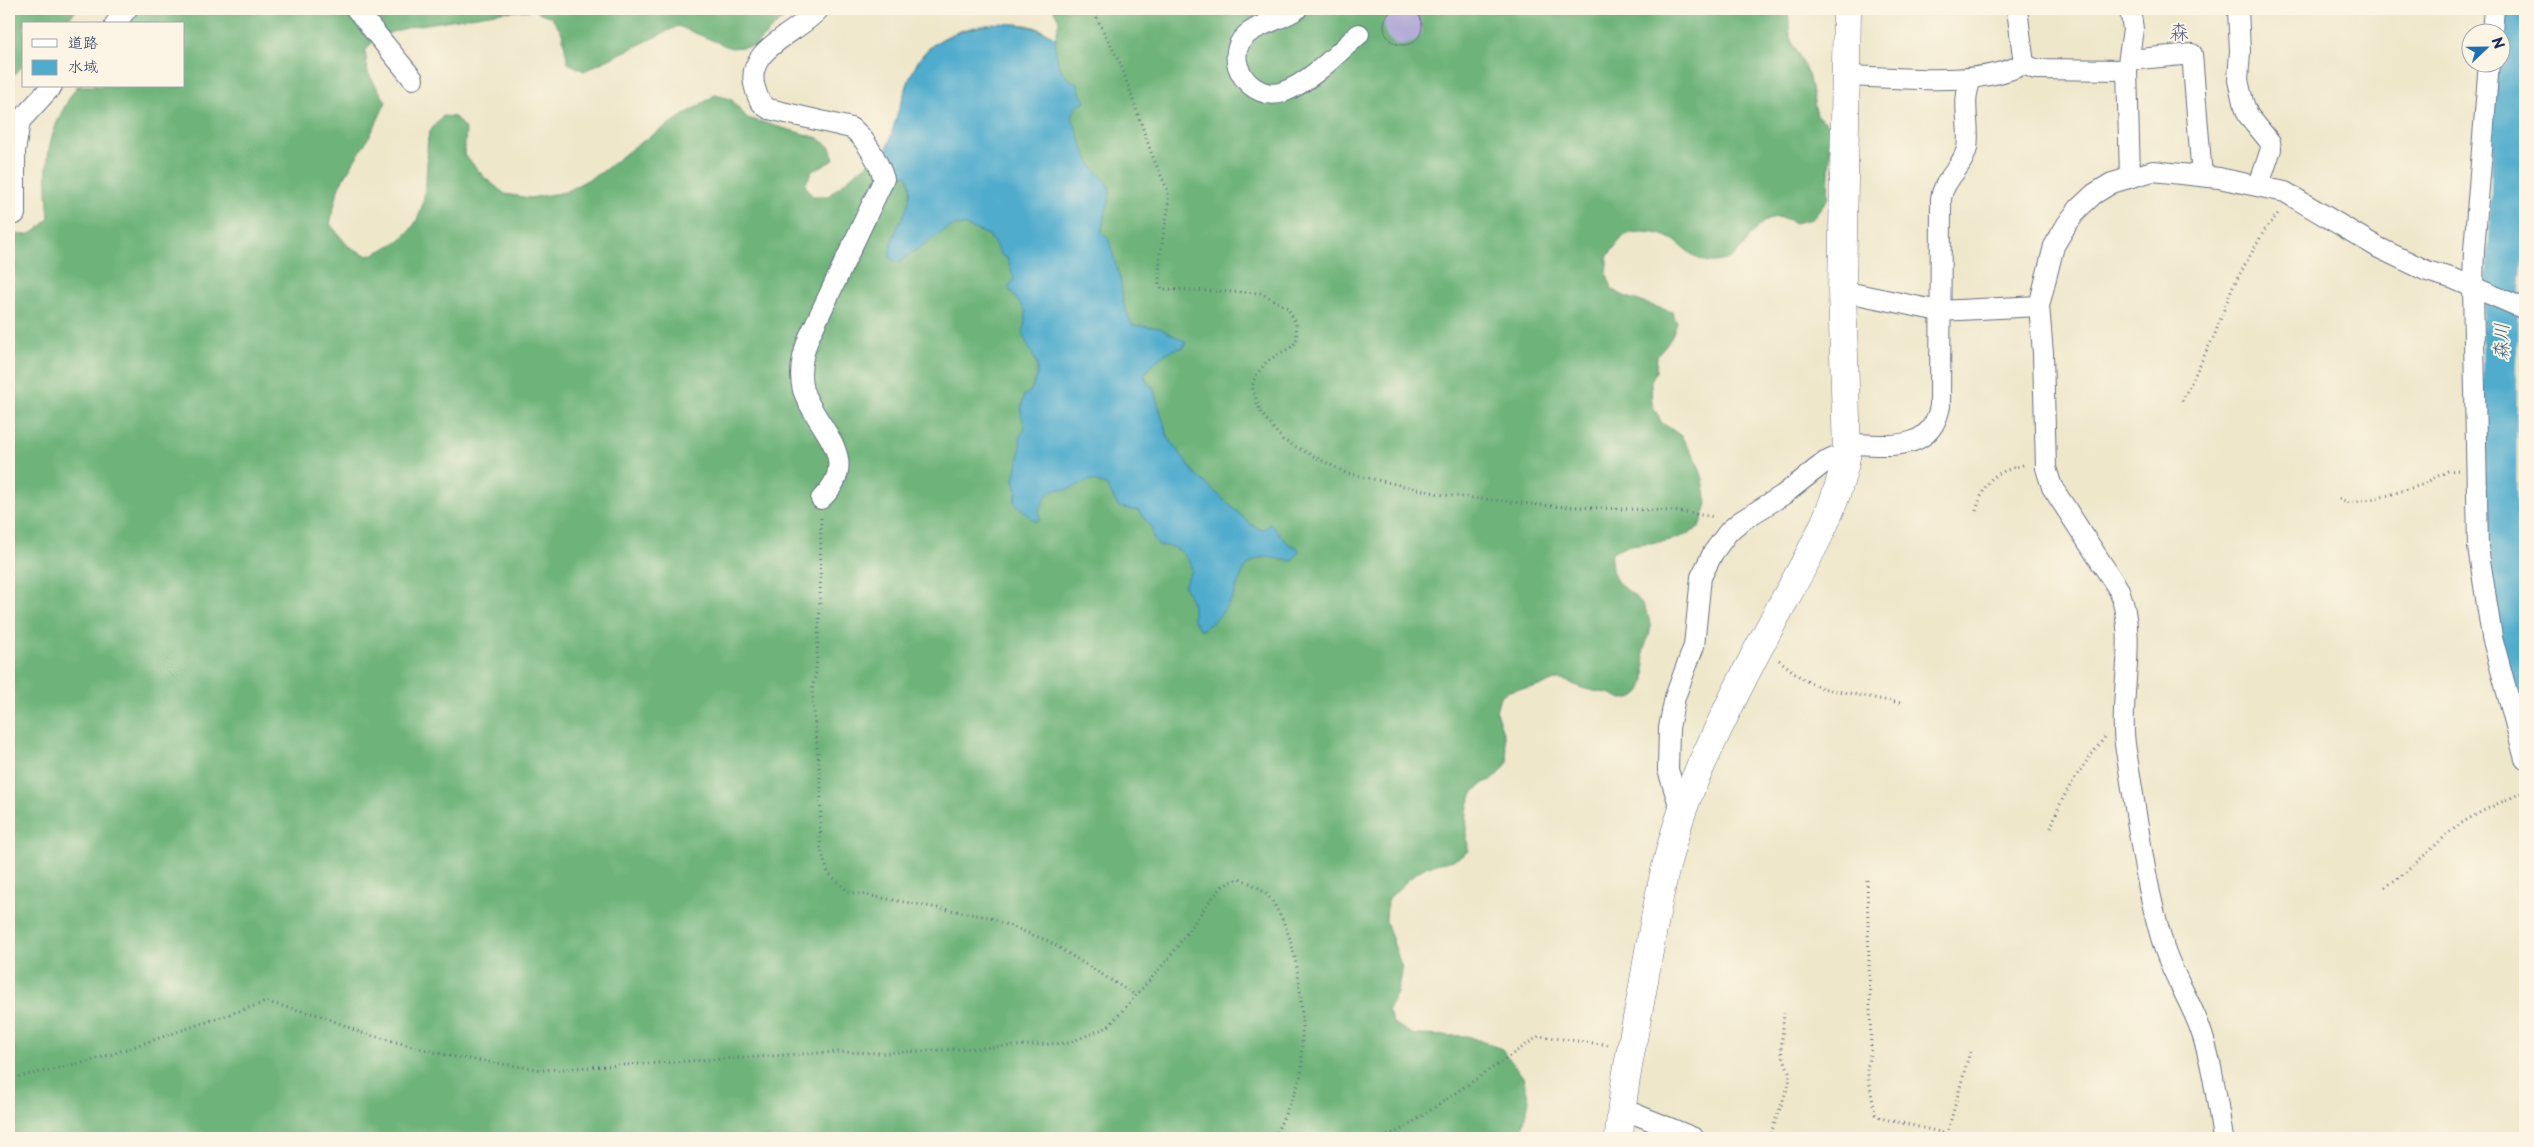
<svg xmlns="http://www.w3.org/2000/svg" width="2534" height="1147" font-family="'Playpen Sans','Klee One',sans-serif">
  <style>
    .forest { fill: #6eb47a; stroke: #44726c }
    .water { fill: #4faccd; stroke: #356e96 }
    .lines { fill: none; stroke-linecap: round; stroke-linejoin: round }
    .river { stroke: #4faccd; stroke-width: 35 }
    .building { fill: #b3acd7 }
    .street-casing { stroke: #656f84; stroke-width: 22 }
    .secondary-casing { stroke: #656f84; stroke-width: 29 }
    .path { stroke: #656f84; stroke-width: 3; stroke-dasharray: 1 4; stroke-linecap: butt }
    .street { stroke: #fff; stroke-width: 20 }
    .secondary { stroke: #fff; stroke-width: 28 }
    .labels { text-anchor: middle; stroke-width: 4; stroke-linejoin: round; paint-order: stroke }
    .water-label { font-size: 19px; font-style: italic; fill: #2d5b85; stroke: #fcf5e5 }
    .quarter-label { font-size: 20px; fill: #505b88; stroke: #fcf5e5 }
  </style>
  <rect width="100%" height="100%" fill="#fcf5e5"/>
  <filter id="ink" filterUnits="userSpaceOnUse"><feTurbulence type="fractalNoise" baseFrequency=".02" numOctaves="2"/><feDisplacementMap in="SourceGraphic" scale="10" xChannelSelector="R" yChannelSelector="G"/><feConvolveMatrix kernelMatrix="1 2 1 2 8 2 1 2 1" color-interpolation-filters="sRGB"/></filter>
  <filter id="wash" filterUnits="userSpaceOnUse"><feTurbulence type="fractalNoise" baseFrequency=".0096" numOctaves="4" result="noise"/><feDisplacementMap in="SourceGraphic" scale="20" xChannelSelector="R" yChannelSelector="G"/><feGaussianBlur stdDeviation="1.12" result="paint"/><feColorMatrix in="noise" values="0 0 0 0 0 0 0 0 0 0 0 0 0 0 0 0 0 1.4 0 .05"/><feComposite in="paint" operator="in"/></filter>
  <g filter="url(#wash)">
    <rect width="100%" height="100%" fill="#efe7ca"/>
    <!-- forest -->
    <g class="forest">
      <path d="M9 9H78L63 24H24V65L9 80Z"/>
      <path d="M139 9H798L778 23 754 46 731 48 678 26 584 71 568 63 562 33 551 17 533 10 502 12 414 26 378 36 365 51 368 73 386 102 373 130 339 186 330 224 348 246 368 256C419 236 424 217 427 165 428 155 426 143 429 134 431 128 439 121 443 116L455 117 466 130 464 154 485 178 505 194 530 198 565 192 602 172 634 147 715 95 731 99 747 118 818 138 830 147 834 160 812 171 805 185 812 196H828L863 167 886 153C895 127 906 73 924 53 947 28 993 20 1025 25 1036 26 1046 32 1056 38L1059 20 1053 9H1788L1790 38 1808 74 1817 116 1831 126 1828 198 1812 219 1795 223C1762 204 1754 237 1736 254 1730 260 1722 261 1715 262 1697 264 1685 247 1672 239 1662 234 1653 232 1642 232 1636 232 1629 233 1624 236 1618 242 1612 251 1607 257V274L1612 289 1624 296 1672 312 1677 323 1671 338 1657 356 1656 371 1651 382 1652 404 1661 422 1681 436 1696 459 1703 479 1707 504 1699 528C1690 533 1680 538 1670 540 1649 545 1631 541 1612 552 1607 594 1636 584 1647 613 1657 638 1640 642 1644 660 1647 677 1646 699 1623 699 1618 698 1613 694 1608 693 1600 692 1591 691 1582 688 1573 685 1567 679 1557 680 1551 680 1546 685 1540 686 1523 690 1515 686 1500 696L1496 711 1504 736 1508 762C1504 767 1500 773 1496 777 1492 781 1486 781 1482 784 1460 801 1468 828 1468 851 1452 865 1441 860 1424 868 1410 876 1399 889 1387 900L1386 921 1402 968 1397 993 1388 1010 1393 1023 1414 1035 1467 1036 1502 1049 1523 1077 1529 1100 1522 1130 1516 1138H9V231C28 240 36 232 49 218 44 161 45 135 77 86H184V24H125Z"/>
    </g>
    <!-- water -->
    <path class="water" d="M999 23C1021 24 1037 27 1056 38 1054 57 1059 76 1078 84L1081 95 1085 101 1075 109 1072 117C1077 130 1085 157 1093 167 1099 175 1110 181 1110 192 1110 207 1102 218 1102 233L1109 240 1121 283 1123 302 1132 325 1160 328 1186 342 1183 348C1169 347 1153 363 1144 374L1147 382 1153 387 1168 437 1195 474 1253 526 1262 530 1270 524C1281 532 1283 544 1297 547L1299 552 1292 561C1284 561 1273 557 1265 557 1241 560 1241 583 1231 600 1224 612 1213 624 1201 630L1193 620V605L1184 585 1192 570C1187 554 1177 544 1159 546L1153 538 1152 529 1139 511 1119 507 1106 485 1091 480 1067 490 1057 489 1048 493 1039 510 1040 520 1035 521 1014 502 1017 492 1014 479 1020 454V436C1029 427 1023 423 1021 413 1021 408 1023 400 1024 395L1030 392 1037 376V363L1023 336 1026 312 1008 288 1014 279 1007 258 1002 256 989 235 963 225 950 227 897 263 890 258C887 230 921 204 907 175L898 176 886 153C894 127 907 72 925 53 943 33 973 28 999 23Z"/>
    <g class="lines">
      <!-- river -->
      <path class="river" d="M2519 9 2510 90 2508 221 2500 323 2499 491 2500 530 2508 597 2525 675"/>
    </g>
    <g id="blocks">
      <!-- building -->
      <circle class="building" cx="1403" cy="26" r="19"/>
    </g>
  </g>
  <g filter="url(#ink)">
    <use href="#blocks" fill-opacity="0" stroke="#656f84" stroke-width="1"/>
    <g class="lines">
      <!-- street casing -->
      <g class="street-casing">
        <g id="street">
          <path d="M356 9 413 79"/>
          <path d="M819 9C799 33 743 49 755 88 758 98 760 104 769 109L851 128C864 135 880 165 884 179L809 337C803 353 798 372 803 390 816 429 864 459 821 499"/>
          <path d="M1297 9C1281 20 1260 23 1246 35 1220 59 1252 103 1283 92 1309 83 1338 53 1359 34"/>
          <path d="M2130 9 2133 29 2127 70 2130 176"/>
          <path d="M2238 9 2240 51 2238 80 2243 102 2248 115 2270 142 2271 149 2259 185"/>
          <path d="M115 24 127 9"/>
          <path d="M2492 32 2494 9"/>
          <path d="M2129 60 2192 54 2202 176"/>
          <path d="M2489 62 2474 250 2473 288 2478 547 2492 637 2525 759"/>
          <path d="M2024 64 2035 69 2127 70"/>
          <path d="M1846 76C1900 77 1975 88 2024 64L2017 9"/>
          <path d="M15 214V151L20 121 52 86"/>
          <path d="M1842 291 1939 311 2039 306"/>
          <path d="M1847 444C1886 444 1931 455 1940 406L1941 199C1943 179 1963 168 1967 148 1971 126 1960 99 1972 79"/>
          <path d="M1681 811 1668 770 1669 728 1675 697 1694 646 1701 577 1713 553 1729 531 1741 521 1783 495 1825 462 1847 452"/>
          <path d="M1623 1109 1694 1138"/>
          <path d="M2223 1138C2217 1102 2213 1065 2201 1031 2191 1001 2172 975 2163 944 2144 882 2137 815 2126 751 2117 698 2139 641 2119 590L2052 487 2046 468 2043 353 2039 306 2054 246 2067 224 2079 208 2094 194 2112 183 2153 171 2219 178 2285 192 2379 248 2427 271 2454 279 2525 309"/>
        </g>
      </g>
      <!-- secondary casing -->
      <g class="secondary-casing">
        <path id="secondary" d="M1619 1138C1622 1090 1633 1040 1642 992 1655 917 1666 840 1699 770 1722 719 1747 669 1773 621 1802 567 1837 513 1847 452L1842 291 1847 9"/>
      </g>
      <!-- path -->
      <g class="path">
        <path d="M1092 9 1121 65 1152 155 1168 191V209L1160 254 1159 283 1162 289 1261 293 1288 308 1296 324 1297 339 1293 346 1267 361 1255 377 1252 387 1261 413 1283 440 1346 473 1444 495 1551 506 1673 511 1715 517"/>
        <path d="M2182 401 2215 334 2232 288 2264 231 2280 211"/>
        <path d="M2339 498 2349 503 2382 497 2421 485 2448 471 2459 470"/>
        <path d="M1976 511C1987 476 1992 474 2026 464"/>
        <path d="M821 518 820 606 816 672 812 690 821 789 820 846 828 873 849 892 988 917 1048 941 1135 995"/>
        <path d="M1779 660 1804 680 1822 688 1900 703"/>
        <path d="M2051 828C2062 792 2082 767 2105 737"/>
        <path d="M1867 880 1871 1049 1867 1069 1875 1114 1880 1118 1966 1138"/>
        <path d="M2385 887C2410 871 2428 851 2450 832 2471 814 2501 803 2525 791"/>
        <path d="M9 1079 91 1061 266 1002 322 1016 362 1033 449 1056 543 1070 834 1052 885 1053 1068 1043 1108 1027 1170 957 1208 903 1223 886 1239 878C1250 883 1260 887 1268 896 1299 935 1303 1000 1302 1047 1301 1056 1303 1066 1301 1074 1295 1096 1283 1117 1274 1138"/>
        <path d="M1383 1138 1406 1127 1539 1036 1609 1045"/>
        <path d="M1769 1138 1789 1084 1790 1074 1781 1051 1784 1013"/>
        <path d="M1943 1138 1947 1134 1971 1048"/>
      </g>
      <!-- street -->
      <use href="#street" class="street"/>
      <!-- secondary -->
      <use href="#secondary" class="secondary"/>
    </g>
  </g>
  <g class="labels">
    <!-- water labels -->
    <g class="water-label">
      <text transform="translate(2501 342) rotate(-89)" y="7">森川</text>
    </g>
    <!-- quarter labels -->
    <g class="quarter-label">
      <text x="2179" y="39">森</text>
    </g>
  </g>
  <!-- margin -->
  <rect width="2534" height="1147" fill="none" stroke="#fcf5e5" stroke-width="30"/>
  <!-- legend -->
  <rect x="22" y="22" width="162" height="65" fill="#fcf5e5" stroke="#a2a6af"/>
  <rect x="32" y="39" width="25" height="8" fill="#ffffff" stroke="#a2a6af"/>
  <text x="68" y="48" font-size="15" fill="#1b2f5e">道路</text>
  <rect x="32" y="60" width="25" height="15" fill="#4faccd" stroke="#a2a6af"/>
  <text x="68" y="72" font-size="15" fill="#1b2f5e">水域</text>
  <!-- north arrow -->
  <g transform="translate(2486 48) rotate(68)"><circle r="24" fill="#fcf5e5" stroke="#a2a6af"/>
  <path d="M0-4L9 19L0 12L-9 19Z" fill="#1f6fb2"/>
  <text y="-8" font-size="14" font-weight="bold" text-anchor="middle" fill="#1b2f5e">N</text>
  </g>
</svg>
